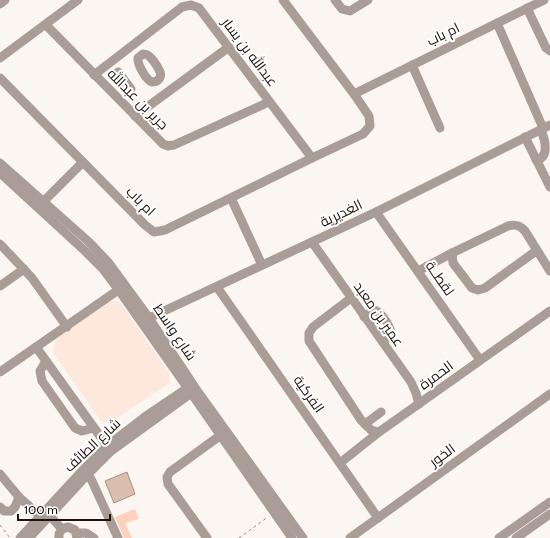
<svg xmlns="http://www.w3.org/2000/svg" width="550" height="538" font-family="Cabin,Cairo,sans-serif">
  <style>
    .built { fill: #fee7db }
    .green { fill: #fdd1bb }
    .building { fill: #dcbeae; stroke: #aa8e7f }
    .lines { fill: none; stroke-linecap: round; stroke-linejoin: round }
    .path { stroke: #938a86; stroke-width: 1; stroke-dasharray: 3 3; stroke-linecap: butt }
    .minor { stroke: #aa9c96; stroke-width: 9 }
    .labels { text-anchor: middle; stroke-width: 4; stroke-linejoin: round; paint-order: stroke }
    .street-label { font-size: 14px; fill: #1d120d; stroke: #fff }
  </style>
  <rect width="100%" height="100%" fill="#fcf6f2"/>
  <!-- built -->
  <path class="built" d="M110 301H119L170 374 169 383 111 422 101 421 53 352 55 340Z"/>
  <!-- green -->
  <path class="green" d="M135 509 139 519 125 523 132 538H124L115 517Z"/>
  <!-- building -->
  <path class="building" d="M127 472 135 494 114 503 105 481Z"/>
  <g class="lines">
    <!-- path -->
    <g class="path">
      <path d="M0 525 10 538"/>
      <path d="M239 538 268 517"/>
    </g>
    <!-- minor -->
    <g class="minor">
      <path d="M335 0 342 9 350 11 368 0"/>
      <path d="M0 4 5 0"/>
      <path d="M527 8 546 48 550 51"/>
      <path d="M497 23 543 128"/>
      <path d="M46 25 163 144 168 146 174 145 269 102"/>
      <path d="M143 54C149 54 151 58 155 63 158 68 164 75 158 80 157 81 154 82 152 82 146 80 137 64 138 58Z"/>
      <path d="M0 58 78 0"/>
      <path d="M412 65 440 128"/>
      <path d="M118 72 131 89"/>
      <path d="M94 75 182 7 191 5 199 8 312 158"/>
      <path d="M0 78 145 225 154 232 165 230 312 158 363 134 370 126 369 116 354 94 283 0"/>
      <path d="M354 94 544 0"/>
      <path d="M135 116 229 47"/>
      <path d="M525 137 550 187"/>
      <path d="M536 160C550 157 545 140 541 130"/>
      <path d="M0 163 89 242 108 262 149 318 196 389 303 538"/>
      <path d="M0 173 85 251 103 269 118 289 191 393 292 538"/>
      <path d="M231 198 262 265"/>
      <path d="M39 206 83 162"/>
      <path d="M376 212 480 360"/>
      <path d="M312 242 411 382 416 393 419 404"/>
      <path d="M0 244 32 278 67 327"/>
      <path d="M452 253 453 263 472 288 478 290 485 288 536 251"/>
      <path d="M418 271 452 253 508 226C515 224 520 225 525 231L550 271"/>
      <path d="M0 286 24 269"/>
      <path d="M217 287 378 518"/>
      <path d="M351 298 313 327 309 333V341L361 420 371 430 379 432"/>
      <path d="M364 317 374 310C382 312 388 324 391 331L389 337 382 341"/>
      <path d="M145 322 149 318 376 212 550 125"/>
      <path d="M36 347 110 450"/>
      <path d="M46 361 40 371 42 381 75 428 82 431 94 428"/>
      <path d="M0 372 124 286"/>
      <path d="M365 424 381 412"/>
      <path d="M340 463 379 432 550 311"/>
      <path d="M83 471 88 474 92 481 118 538"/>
      <path d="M0 474 19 497 40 516"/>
      <path d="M0 507 4 511H11L15 507 19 497"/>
      <path d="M50 516 62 529"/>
      <path d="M77 533H86L94 538"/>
      <path d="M20 538 82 471 107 446 146 416 192 385"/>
      <path d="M29 538 88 474 111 451 187 396"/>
      <path d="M59 538C58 532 62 528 68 527L75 530 77 538"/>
      <path d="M207 538 168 484 167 477 170 472 225 432"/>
      <path d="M350 538 550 394"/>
      <path d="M499 538 550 502"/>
      <path d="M516 538 550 514"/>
    </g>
  </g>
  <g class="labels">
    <!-- street labels -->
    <g class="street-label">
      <text transform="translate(443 34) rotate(-26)" y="5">ام باب</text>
      <text transform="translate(250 52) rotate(53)" y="5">عبدالله بن يسار</text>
      <text transform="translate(138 99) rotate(45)" y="5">جرير بن عبدالله</text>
      <text transform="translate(141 201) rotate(45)" y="5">ام باب</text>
      <text transform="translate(341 213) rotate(-26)" y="5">الغديرية</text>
      <text transform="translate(440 278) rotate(55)" y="5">لقطــة</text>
      <text transform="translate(379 314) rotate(55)" y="5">عمير بن معبد</text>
      <text transform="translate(175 332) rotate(56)" y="5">شارع واسط</text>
      <text transform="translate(436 375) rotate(-36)" y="5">الحمرة</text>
      <text transform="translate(309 394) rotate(55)" y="5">الفركية</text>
      <text transform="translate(92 445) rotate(-43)" y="5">شارع الطائف</text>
      <text transform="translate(442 455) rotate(-36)" y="5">الخور</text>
    </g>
  </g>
  <!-- scale -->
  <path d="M18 514v6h92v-6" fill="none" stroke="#1d120d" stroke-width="2"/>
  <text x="24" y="514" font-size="12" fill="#1d120d" stroke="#ffffff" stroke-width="3" paint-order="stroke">100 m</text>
</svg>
